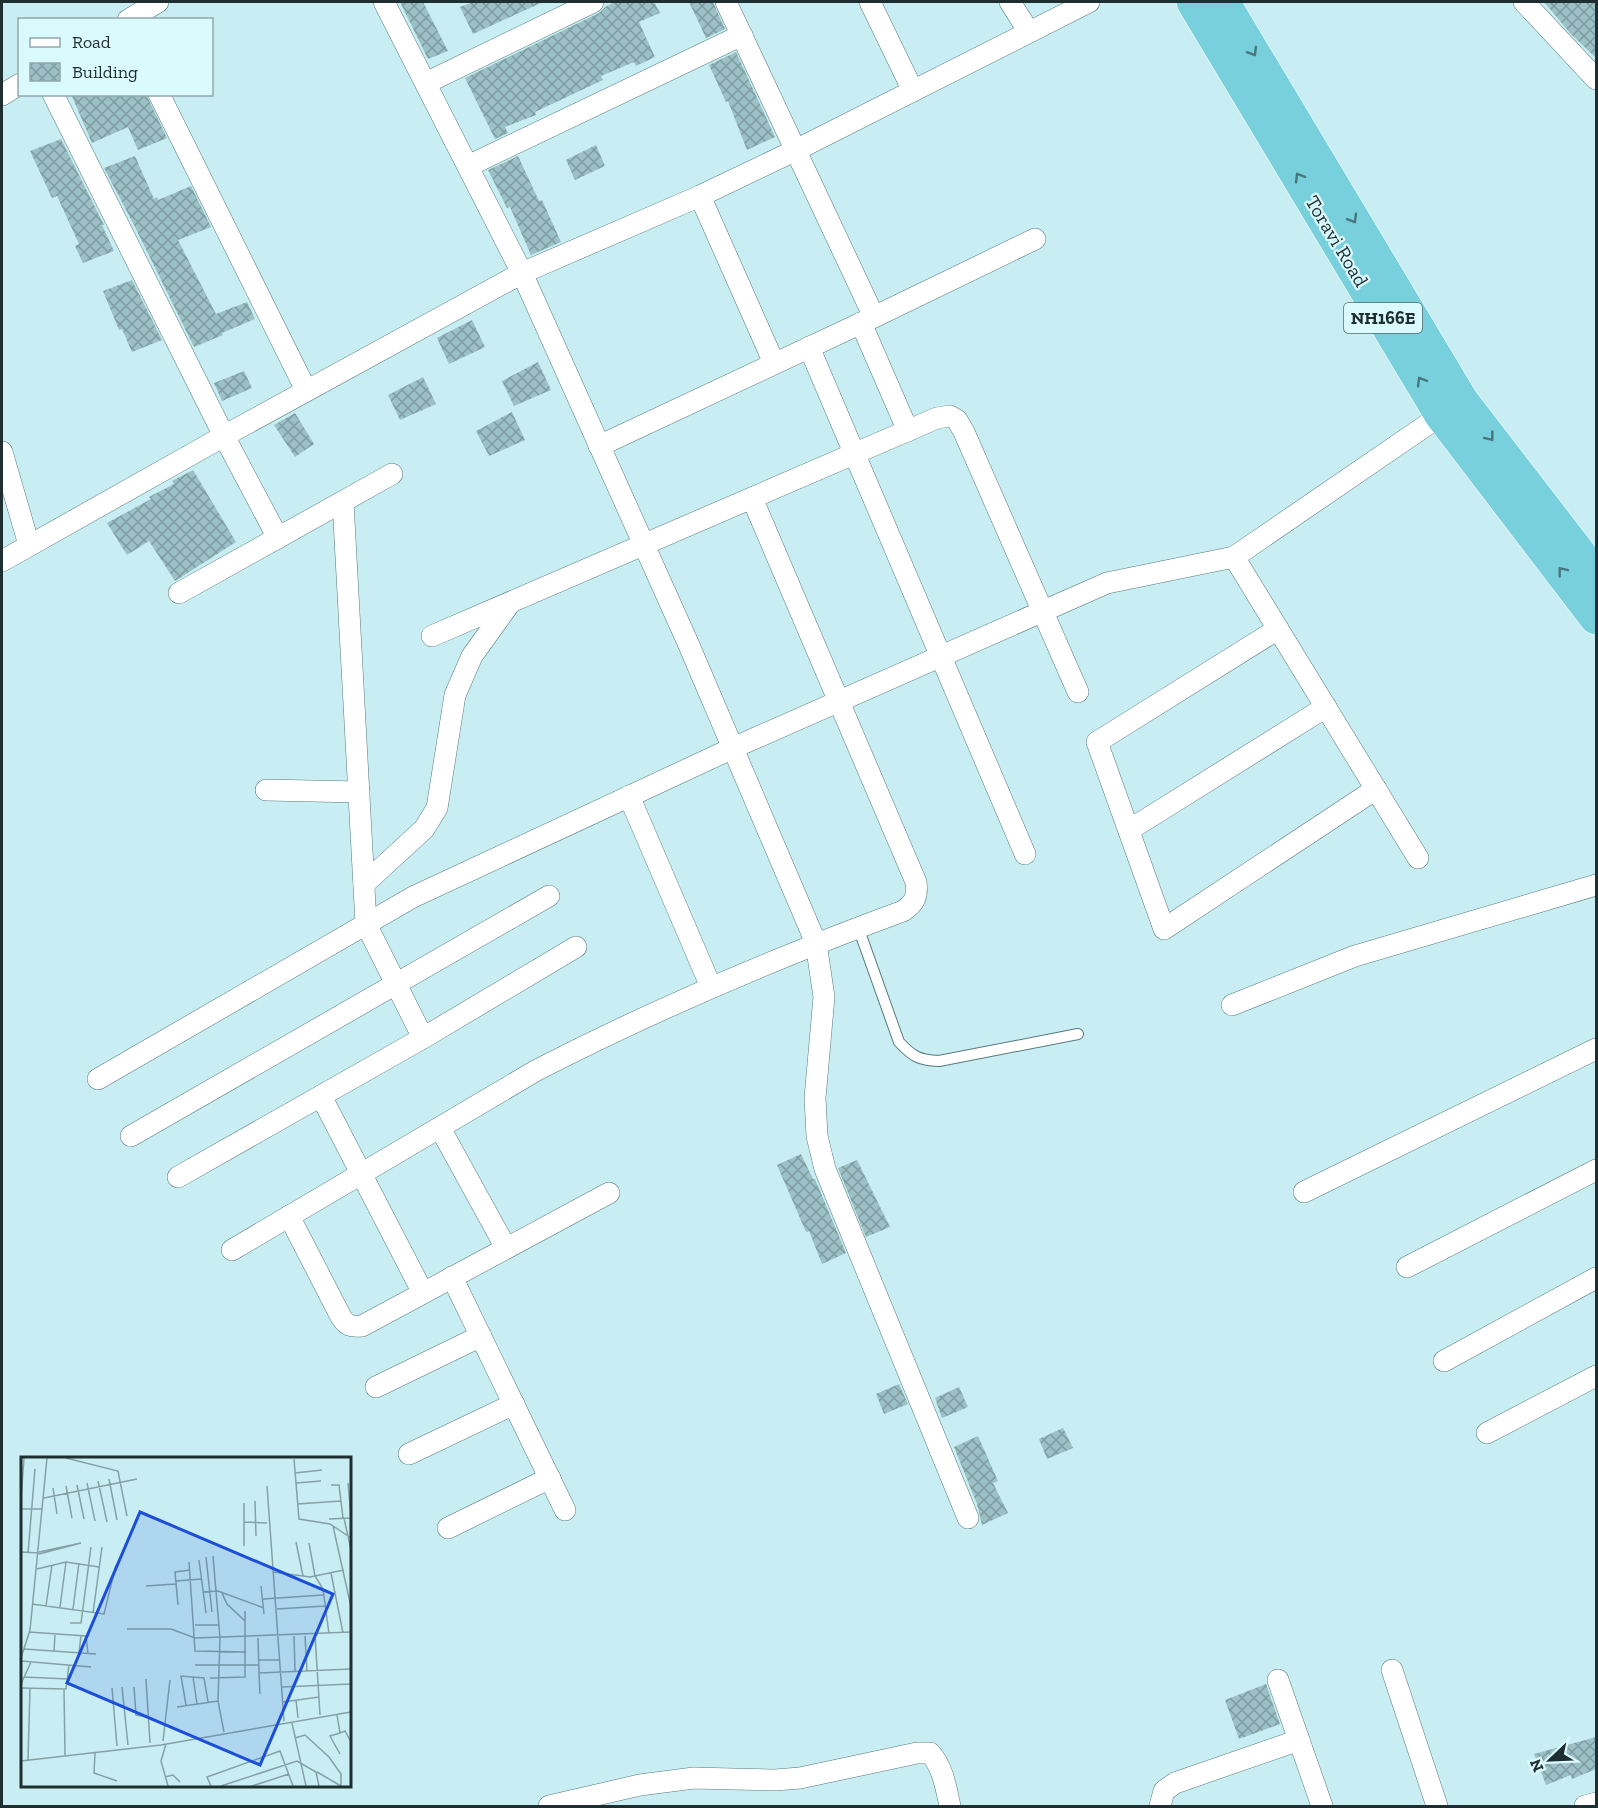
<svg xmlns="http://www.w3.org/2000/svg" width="1598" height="1808" font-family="'Zilla Slab',serif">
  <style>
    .building { fill: url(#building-cross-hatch) }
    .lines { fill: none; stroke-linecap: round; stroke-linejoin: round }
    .service-casing { stroke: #56797e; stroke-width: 12 }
    .minor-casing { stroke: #56797e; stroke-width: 22 }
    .trunk-casing { stroke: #fff; stroke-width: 34 }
    .service { stroke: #fff; stroke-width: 10 }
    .minor { stroke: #fff; stroke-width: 21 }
    .trunk { stroke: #77d0dc; stroke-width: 33 }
    .oneway { stroke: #47777d }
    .labels { text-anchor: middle; stroke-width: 4.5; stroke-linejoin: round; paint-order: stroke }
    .shield { fill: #dbfafe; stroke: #576b6e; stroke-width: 1.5 }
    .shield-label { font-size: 18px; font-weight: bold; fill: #1f2e30 }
    .street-label { font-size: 20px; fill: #1f2e30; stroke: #dbfafe }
    .inset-road { fill: none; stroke: #84a1a5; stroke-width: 1.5 }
    .view { fill: #1d4ed8; fill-opacity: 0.15; stroke: #1d4ed8; stroke-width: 3 }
    .inset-edge { fill: none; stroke: #1f2e30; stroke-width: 3 }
  </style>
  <defs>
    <pattern id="building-cross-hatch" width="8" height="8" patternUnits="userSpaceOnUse" patternTransform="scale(1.5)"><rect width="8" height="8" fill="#9bc0c5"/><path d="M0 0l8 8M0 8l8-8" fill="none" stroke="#7e9ca0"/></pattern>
  </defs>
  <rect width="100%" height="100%" fill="#c8eef3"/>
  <!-- building -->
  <g class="building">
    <path d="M400 2H423L448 51 428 59Z"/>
    <path d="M473 2H543L473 34 460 7Z"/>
    <path d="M615 2H654L660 13 639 22 655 57 636 66 634 62 601 76 603 80 535 112 536 115 505 127 508 133 495 139 465 78 599 13 605 7Z"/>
    <path d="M689 2H713L725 29 706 38Z"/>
    <path d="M1544 2H1596V58L1570 33Z"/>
    <path d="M736 52 775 137 747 150 728 101 726 102 709 65Z"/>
    <path d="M71 94H146L167 138 138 150 128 127 92 143Z"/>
    <path d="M61 139 104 225H102L114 251 83 263 75 246 79 244 57 196 52 198 30 151Z"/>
    <path d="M596 145 605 166 575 180 566 160Z"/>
    <path d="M135 156 154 199 157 197 158 200 191 186 211 227 178 240 216 314 247 302 255 319 222 333 223 335 194 347 135 227 104 168Z"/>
    <path d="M518 156 539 201 542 200 561 242 531 255 510 207 507 208 488 170Z"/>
    <path d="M132 280 162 340 132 352 122 329 119 330 103 291Z"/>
    <path d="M472 320 485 347 449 364 437 338Z"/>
    <path d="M538 362 551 390 514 406 502 381Z"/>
    <path d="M244 371 252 388 222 401 214 383Z"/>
    <path d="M423 377 436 404 400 420 388 395Z"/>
    <path d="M512 412 525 440 489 456 476 431Z"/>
    <path d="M295 413 314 444 295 457 274 425Z"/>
    <path d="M193 470 236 542 175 581 149 541 127 555 107 523 151 499 149 497 174 484 172 481Z"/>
    <path d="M801 1154 813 1179H815L846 1253 822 1264 809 1231 806 1232 777 1165Z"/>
    <path d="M857 1160 890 1227 866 1237 838 1168Z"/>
    <path d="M899 1384 908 1404 884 1414 876 1394Z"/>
    <path d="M959 1387 968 1407 942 1418 935 1398Z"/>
    <path d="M1063 1428 1073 1448 1047 1459 1039 1439Z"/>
    <path d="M978 1436 998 1481 993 1483 1008 1513 982 1525 977 1504 954 1447Z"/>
    <path d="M1266 1684 1280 1724 1239 1739 1225 1700Z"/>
    <path d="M1596 1737V1769L1572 1779 1571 1775 1546 1785 1534 1754Z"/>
  </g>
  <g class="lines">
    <!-- service casing -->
    <g class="service-casing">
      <path id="service" d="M858 927 899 1042C913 1057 919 1060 939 1061L1078 1034"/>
    </g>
    <!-- minor casing -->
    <g class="minor-casing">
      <g id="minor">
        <path d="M384 2 522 273 688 643 816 943 824 997 815 1098 817 1136 825 1169 968 1518"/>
        <path d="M870 2 913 91"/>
        <path d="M1010 2 1029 32"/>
        <path d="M1524 2 1596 79"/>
        <path d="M128 20 158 2"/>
        <path d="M426 83 593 2"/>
        <path d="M53 94 224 436 278 538"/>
        <path d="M159 94 306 390"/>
        <path d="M2 95 20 84"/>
        <path d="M468 166 742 35"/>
        <path d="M700 196 774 363"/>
        <path d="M874 317 1035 239"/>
        <path d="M861 323 908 431"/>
        <path d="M809 347 1025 854"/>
        <path d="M599 446 874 317 726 2"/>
        <path d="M2 452 29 545"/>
        <path d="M343 502 366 924 423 1038"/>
        <path d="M1234 557 1418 858"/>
        <path d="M2 561 224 436 522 273 700 196 796 150 1089 2"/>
        <path d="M179 593 392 474"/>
        <path d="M1278 629 1097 742 1164 929 1376 789"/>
        <path d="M432 636 937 418 950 416 957 420 964 432 1078 692"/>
        <path d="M266 790 359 792"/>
        <path d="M629 796 711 987"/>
        <path d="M1129 830 1326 707"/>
        <path d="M364 884 424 829 437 808 455 695 472 656 510 603"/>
        <path d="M1232 1005 1355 956 1596 885"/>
        <path d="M98 1079 413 897 733 748 1107 583 1234 557 1450 409"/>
        <path d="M321 1096 423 1293"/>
        <path d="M440 1128 506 1248"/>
        <path d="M131 1136 549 896"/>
        <path d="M178 1177 423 1038 576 947"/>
        <path d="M1304 1192 1596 1049"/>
        <path d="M289 1216 341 1317C347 1326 351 1327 362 1326L609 1193"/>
        <path d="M232 1250 537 1070C656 1009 778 957 903 911 915 903 918 896 916 882L752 498"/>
        <path d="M1407 1267 1596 1170"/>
        <path d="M452 1277 565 1510"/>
        <path d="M1444 1361 1596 1278"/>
        <path d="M376 1387 481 1336"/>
        <path d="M1487 1433 1596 1376"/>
        <path d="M409 1454 514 1404"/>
        <path d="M448 1528 550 1478"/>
        <path d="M1392 1670 1437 1806"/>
        <path d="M1278 1680 1322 1806"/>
        <path d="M549 1806 640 1785 694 1778 775 1780 800 1778 917 1753H930C943 1767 946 1788 950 1806"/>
        <path d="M1160 1806 1164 1791 1175 1783 1299 1740"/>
        <path d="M1585 1806 1596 1803"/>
      </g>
    </g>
    <!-- trunk casing -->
    <g class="trunk-casing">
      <g id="trunk">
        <path d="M1193 2 1441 415 1596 618"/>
        <path d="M1223 2 1462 401 1596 575"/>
      </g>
    </g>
    <!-- service -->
    <use href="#service" class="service"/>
    <!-- minor -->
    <use href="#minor" class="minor"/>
    <!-- trunk -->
    <use href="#trunk" class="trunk"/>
  </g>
  <!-- one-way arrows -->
  <defs><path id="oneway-chevron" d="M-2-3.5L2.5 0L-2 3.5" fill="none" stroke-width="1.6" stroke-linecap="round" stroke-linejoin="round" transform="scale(1.5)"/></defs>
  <g class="oneway">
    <use href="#oneway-chevron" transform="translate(1253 52) rotate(59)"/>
    <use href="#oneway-chevron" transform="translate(1299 177) rotate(-121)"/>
    <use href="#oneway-chevron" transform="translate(1353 219) rotate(59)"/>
    <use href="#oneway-chevron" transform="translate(1421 381) rotate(-121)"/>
    <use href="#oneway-chevron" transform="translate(1490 437) rotate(52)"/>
    <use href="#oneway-chevron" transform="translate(1562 571) rotate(-128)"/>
  </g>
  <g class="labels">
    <!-- shield labels -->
    <rect class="shield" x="1344" y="303" width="78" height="30" rx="4.5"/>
    <g class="shield-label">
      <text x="1383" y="324">NH166E</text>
    </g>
    <!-- street labels -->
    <g class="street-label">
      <text transform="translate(1337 241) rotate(59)" y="7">Toravi Road</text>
    </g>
  </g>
  <!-- overview -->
  <g transform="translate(21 1457)">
    <rect width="330" height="330" fill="#c8eef3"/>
    <path class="inset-road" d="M45 1 97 14 106 59M273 2 278 62 309 67 330 81M274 16 301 13M88 22 96 63M77 24 86 65M66 26 74 64M275 26 300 24M56 28 63 62M310 28H318L322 61M45 29 51 61M246 29 263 264M32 31 36 57M23 41 116 22M0 42 3 1M234 44 235 79M276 47 320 44M0 52H22M323 61 330 93M308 62 330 61 327 26M223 65 246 66M312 69 330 150M275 85 282 119M288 86 294 119 302 132 308 177M223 89V46M0 95 18 96M18 95 60 86 18 97M7 96 14 12M192 99 199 181 197 244 203 275M185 100 191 155M178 103 185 156M168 105 174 194 225 195M16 112 45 105 78 110M252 115 289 120 323 113M310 116 322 176M155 124 180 122M125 129 155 127M240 129 243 157M182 135 197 134 243 151M201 136 206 147 224 164M242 142 302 138M11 147 83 157 95 108M157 148 154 115 169 113M25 149 31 108M39 150 45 105M52 152 58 106M256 152 304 149M72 156 81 90M49 166H60L70 90M174 168H198M106 172H150L174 181 330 175M8 175 65 179 67 197M294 178 299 258M273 179 274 215M284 179 286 214M237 181 238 216 330 212M3 192 75 197M33 195 34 177M58 196 60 178M0 201 9 173 26 1M238 203H259M0 204 70 210M174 208H238M238 216 239 237M3 220 47 222M172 220 176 247M189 221 224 220V154M125 222 129 286M0 227 10 205M101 230 107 288M113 230 115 258 127 260M261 230 330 227M0 231 45 232 48 208M91 231 96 289M43 233 44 298M275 243 277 261M262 245 298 240M165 248 160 219 183 221 187 245M156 250 197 244M316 258 319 276 324 274 330 285M271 266 285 329M319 276 309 279 319 297M274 281 284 278 308 300 320 317V329M142 284 149 223M145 287 140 304 147 329M74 296 73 316 96 324M7 303 9 232M0 304 140 288 330 255M296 315 320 329M144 320 152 318 159 325M190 329 186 320 259 294 272 329M200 329 276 304 295 315 298 329M231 329 268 317"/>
    <path class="view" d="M119 55 312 137 239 308 46 226Z"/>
    <rect width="330" height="330" class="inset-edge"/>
  </g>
  <!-- border -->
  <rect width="1598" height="1808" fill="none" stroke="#1f2e30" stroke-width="6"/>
  <!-- legend -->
  <rect x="18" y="18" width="195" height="78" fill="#dbfafe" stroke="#90a8ac" stroke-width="1.5"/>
  <rect x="30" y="38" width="30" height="9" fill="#ffffff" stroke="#90a8ac" stroke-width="1.5"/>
  <text x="72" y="48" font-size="18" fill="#1f2e30">Road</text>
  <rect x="30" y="63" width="30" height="18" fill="url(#building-cross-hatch)" stroke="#90a8ac" stroke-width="1.5"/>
  <text x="72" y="78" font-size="18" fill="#1f2e30">Building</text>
  <!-- north arrow -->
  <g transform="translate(1550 1760) rotate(247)" stroke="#dbfafe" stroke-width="4.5" paint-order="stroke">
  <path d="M0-4.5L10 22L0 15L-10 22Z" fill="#1f2e30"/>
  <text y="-9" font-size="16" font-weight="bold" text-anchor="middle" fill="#1f2e30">N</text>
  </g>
</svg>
